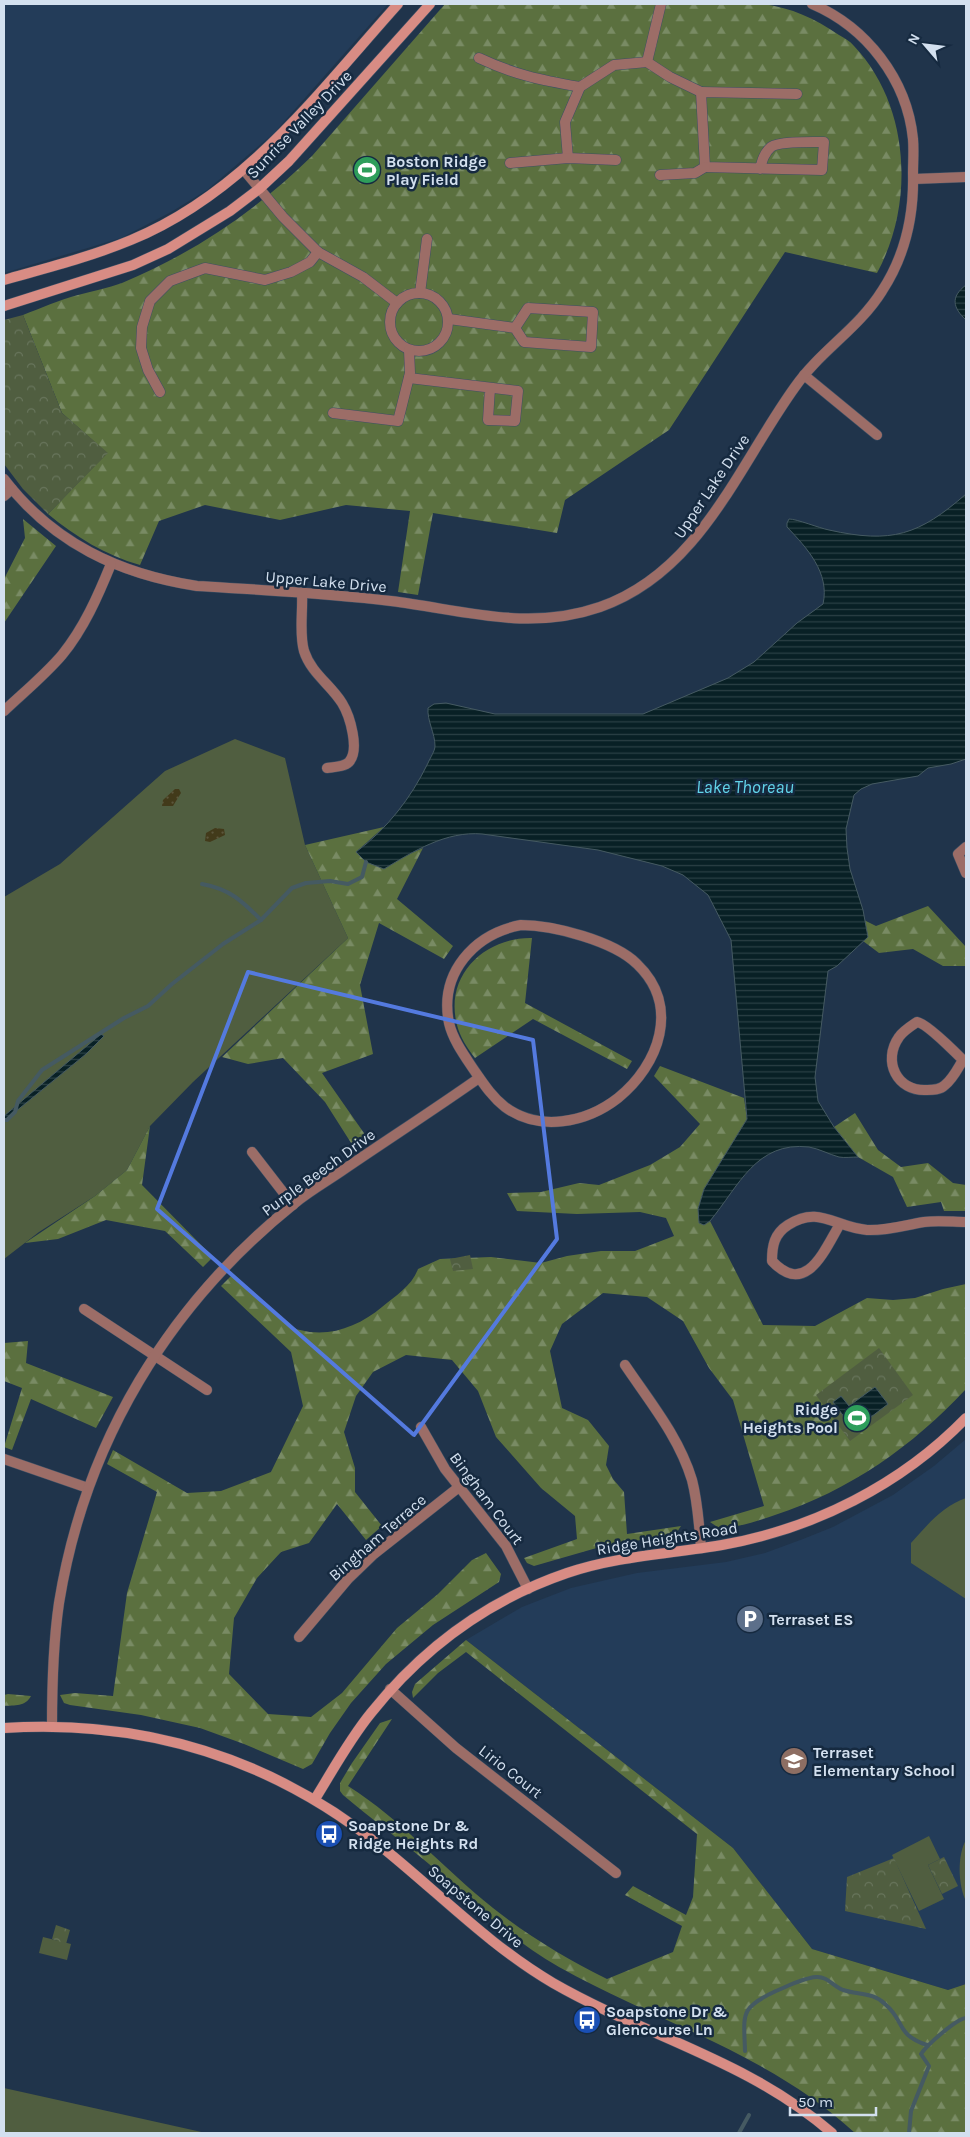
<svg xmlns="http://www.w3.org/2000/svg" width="970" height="2137" font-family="Karla,sans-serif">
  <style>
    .built { fill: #233c59 }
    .green { fill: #505e40 }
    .forest { fill: url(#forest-firs) }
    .sand { fill: url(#sand-dots) }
    .park { fill: url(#park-crowns) }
    .water { fill: url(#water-rules); stroke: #455a62 }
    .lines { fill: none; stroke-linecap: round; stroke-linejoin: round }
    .stream { stroke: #455a62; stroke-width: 4 }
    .street-casing { stroke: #3d5065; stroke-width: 11 }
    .secondary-casing { stroke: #3d5065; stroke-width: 11 }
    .street { stroke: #9c6d67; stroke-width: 10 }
    .secondary { stroke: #d88c84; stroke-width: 10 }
    .marked { fill: none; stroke: #547adf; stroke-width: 4; stroke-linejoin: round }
    .labels { text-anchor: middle; stroke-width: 5; stroke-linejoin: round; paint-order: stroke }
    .street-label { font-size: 16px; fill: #d3e0ef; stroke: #162a40 }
    .poi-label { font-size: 16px; font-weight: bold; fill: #d3e0ef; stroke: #162a40; text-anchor: start }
    .water-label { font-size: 18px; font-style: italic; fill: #62d4ea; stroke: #162a40 }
  </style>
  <defs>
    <pattern id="forest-firs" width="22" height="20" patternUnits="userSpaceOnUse" patternTransform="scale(1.25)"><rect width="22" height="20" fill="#5b703f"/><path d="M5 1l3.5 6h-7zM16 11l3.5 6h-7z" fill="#798b64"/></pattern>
    <pattern id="sand-dots" width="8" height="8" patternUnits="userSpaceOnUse" patternTransform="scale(1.25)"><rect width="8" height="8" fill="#423a1a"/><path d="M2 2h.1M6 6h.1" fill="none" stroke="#5c563c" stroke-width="1.8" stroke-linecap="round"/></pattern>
    <pattern id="park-crowns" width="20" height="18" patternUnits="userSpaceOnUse" patternTransform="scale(1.25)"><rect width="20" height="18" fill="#505e40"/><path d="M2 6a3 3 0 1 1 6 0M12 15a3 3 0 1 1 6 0" fill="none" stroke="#68755c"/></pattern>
    <pattern id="water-rules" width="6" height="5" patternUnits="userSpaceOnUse" patternTransform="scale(1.25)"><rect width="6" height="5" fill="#082025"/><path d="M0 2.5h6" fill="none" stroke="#2b4045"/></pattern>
  </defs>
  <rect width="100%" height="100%" fill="#20344b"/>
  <!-- built -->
  <g class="built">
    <path d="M4 4H388L274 133 207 190 171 212 121 238 4 273Z"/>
    <path d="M966 1439V1984L948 1990 812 1949 733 1848 466 1640 522 1607 571 1588 637 1573 726 1562 765 1553 803 1539 833 1527 893 1495 934 1466Z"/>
  </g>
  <!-- green -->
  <g class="green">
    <path d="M235 739 285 758 305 845 348 938 193 1082 150 1126 127 1170 95 1196 39 1232 4 1259V897L60 864 165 771Z"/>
    <path d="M966 1498V1599L911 1563V1543C927 1525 943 1506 966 1498Z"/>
    <path d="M929 1836 940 1859 928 1865 944 1899 919 1911 892 1855Z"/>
    <path d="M966 1840V1901C958 1886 957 1855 966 1840Z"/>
    <path d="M43 1937 71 1944 67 1960 39 1953Z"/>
    <path d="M4 2088 13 2090 206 2133H4Z"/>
  </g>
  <!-- forest -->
  <g class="forest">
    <path d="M445 4H763C792 8 814 18 839 35 844 38 850 41 854 46 910 105 915 203 877 273L785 252 669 430 565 500 557 533 433 513 418 595 398 592 410 511 346 505 280 520 205 505 159 521 140 565C105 555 76 537 48 514L107 453 62 413 23 315C41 308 59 300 78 295 92 291 108 288 122 283 194 253 257 210 312 156Z"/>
    <path d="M23 519 56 546 4 623V579L25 538Z"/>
    <path d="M384 827 356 852 407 855 423 848 397 899 453 946 444 959 379 923 360 985 373 1054 322 1073 366 1136 353 1146 325 1102 283 1058 248 1064 222 1057 348 938 305 845Z"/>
    <path d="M928 906 966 947V966H943L913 949 879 953 863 941 867 937 864 920 876 926Z"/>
    <path d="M532 938 525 1003 632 1061 627 1069 533 1019 475 1058C467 1048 460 1037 457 1025 444 975 485 937 532 938Z"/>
    <path d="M660 1066 744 1098 747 1119 704 1189 698 1209 704 1225 710 1221 763 1325 815 1326 867 1298 893 1300 915 1298 943 1289 966 1284V1389C913 1446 849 1491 775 1515 757 1521 738 1528 719 1528L710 1522 764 1506 733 1400 709 1368 683 1321 647 1297 603 1293 562 1324 550 1351 562 1408 588 1420 609 1446 606 1465 613 1479 624 1492 627 1534 681 1526 677 1532 670 1535 600 1547 534 1566 527 1563 524 1558 577 1539 575 1516 541 1488 496 1437 478 1391 452 1360 406 1355 373 1372 356 1396 344 1432 355 1468V1492L382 1526 366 1540 337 1504 309 1543 281 1552 257 1578 234 1618 229 1674 268 1714 311 1717 342 1693 397 1628 438 1594 472 1560 486 1553 501 1574 499 1582 433 1625 386 1664 351 1703 330 1733 312 1764 303 1769 244 1744 200 1728 141 1715 70 1705 64 1703 60 1695 75 1693 113 1696 127 1593 157 1492 107 1464 113 1450 187 1493 221 1491 271 1472 303 1406 291 1352 221 1286 232 1275C247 1289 282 1326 300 1330 330 1338 359 1326 382 1307 395 1296 412 1286 418 1269L440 1259 491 1257 541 1263 567 1256 601 1251H635L674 1236 666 1218 640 1212 577 1214 517 1211 507 1193 541 1192 579 1183 599 1185 650 1165 680 1147 700 1124 654 1076Z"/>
    <path d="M855 1113 878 1150 901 1167 928 1163 953 1183 966 1185V1211H944L941 1202 907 1207 893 1177 858 1157 834 1127Z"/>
    <path d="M150 1126 142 1185 213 1257 203 1267 165 1231 106 1220 58 1239 25 1243 95 1196 127 1170Z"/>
    <path d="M28 1341 26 1363 113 1397 96 1428 31 1399 12 1450 4 1447 22 1388 4 1381V1343Z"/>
    <path d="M466 1640 733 1848 812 1949 948 1990 966 1984V2133H855C770 2054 659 2023 559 1967 510 1939 471 1901 429 1864 401 1840 371 1819 343 1795L340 1791V1783L352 1763 380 1723 392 1719 348 1786C402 1820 444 1869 493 1908 528 1936 567 1959 607 1979L673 1952 682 1926 625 1895 633 1886 686 1915 693 1897 697 1834 466 1652 438 1673 413 1698 412 1692 415 1684Z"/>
    <path d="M4 1695 8 1694 31 1696C25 1707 15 1705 4 1706Z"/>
  </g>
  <!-- sand -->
  <g class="sand">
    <path d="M175 789H179L181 793 173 806H162L163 800Z"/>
    <path d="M215 828 224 829 225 835 210 842 205 841 206 833Z"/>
  </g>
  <!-- park -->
  <g class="park">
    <path d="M23 315 62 413 108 453 48 514 23 489 4 464V320Z"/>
    <path d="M470 1255 473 1269 453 1271 450 1259Z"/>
    <path d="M879 1348 913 1395 850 1441 816 1395Z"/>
    <path d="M944 1857 958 1886 942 1894 928 1865Z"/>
    <path d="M894 1858 926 1929 845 1911 847 1877Z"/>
    <path d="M56 1925 70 1930 66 1944 52 1939Z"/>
  </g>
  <!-- water -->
  <g class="water">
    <path d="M966 285V320C953 308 950 297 966 285Z"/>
    <path d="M966 494V759L951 764 928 768 918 776 872 784 861 789 854 795 846 829 847 848 850 869 863 910 868 937 837 966 828 971 815 1077 818 1101 834 1127 858 1157C852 1157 844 1158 839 1157 828 1154 820 1149 809 1147 756 1141 739 1186 710 1221L704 1225 699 1223 698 1209 704 1189 747 1119 731 940 708 895 683 875 662 866 598 850 482 834C446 831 414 851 384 869L366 862 356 852C387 829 411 798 428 763 430 758 435 751 435 746 435 733 427 721 428 708L434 704 446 703 495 714H643L728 678 754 662 797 623 823 604C830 573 807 548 787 527V523L789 519C797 519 819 528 829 530 892 544 919 535 966 494Z"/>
    <path d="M101 1034 104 1036 86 1054 4 1121V1116Z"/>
    <path d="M875 1387 888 1404 854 1430 833 1402 841 1396 849 1406Z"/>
  </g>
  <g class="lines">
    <!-- stream -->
    <g class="stream">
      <path d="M202 884C230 889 242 901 261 920"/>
      <path d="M4 1120H7L15 1112 18 1101 42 1070 124 1018 148 1006 172 984 223 944 261 920 292 888 306 883 330 881 348 884 362 877 366 862"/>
      <path d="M745 2051C744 2014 739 2008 776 1991 788 1986 803 1978 816 1977 827 1976 833 1986 843 1990 858 1995 873 1992 885 2004 906 2022 895 2034 927 2045"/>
      <path d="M739 2133 749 2115"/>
      <path d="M909 2133 911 2111 929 2066 921 2054C927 2045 956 2019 966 2018"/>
    </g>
    <!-- street casing -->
    <g class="street-casing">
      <g id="street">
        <path d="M479 58C515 75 541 80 580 87L614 65 647 62 670 77 701 92"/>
        <path d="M647 62 661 4"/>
        <path d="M568 158 565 122 580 87"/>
        <path d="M510 163 568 158 616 160"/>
        <path d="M760 169C762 161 764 153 771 147 779 141 812 142 824 142L822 170 705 167 701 92 797 94"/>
        <path d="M244 170 283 217 318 252 363 277 397 303"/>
        <path d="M660 175 695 173 705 167"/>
        <path d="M914 179 966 177"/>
        <circle cx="419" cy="322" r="29"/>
        <path d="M420 293 427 239"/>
        <path d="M449 319 515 328 524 342 591 347 593 312 528 308 515 328"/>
        <path d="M804 375 877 435"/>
        <path d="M409 378 518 391 515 421 488 420 490 388"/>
        <path d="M160 392 148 370 141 348 142 327 150 301 170 281 205 268 265 280 291 272 310 262 318 252"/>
        <path d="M333 413 398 421 410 373 409 350"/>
        <path d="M4 479C53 543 119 574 197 586 262 590 327 593 391 601 464 610 528 632 600 607 700 572 738 466 795 387 820 351 859 328 882 291 905 256 914 216 913 174 913 162 914 150 913 139 907 79 866 27 812 4"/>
        <path d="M4 496 12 489"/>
        <path d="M302 593C303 612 299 633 304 651 311 673 331 685 342 703 350 716 360 750 349 762 344 767 334 767 327 768"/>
        <path d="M4 711C23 693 45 675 62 655 84 628 98 596 111 564"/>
        <path d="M966 847 958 854 966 873"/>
        <path d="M521 925C553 925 614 941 637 964 681 1006 659 1065 618 1098 586 1123 539 1132 505 1107 492 1097 483 1083 474 1070 464 1055 453 1040 449 1023 439 973 474 934 521 925Z"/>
        <path d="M917 1022C926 1023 955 1052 963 1060 958 1068 953 1079 945 1085 940 1090 933 1090 927 1090 897 1092 882 1061 899 1037 903 1031 911 1026 917 1022Z"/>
        <path d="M252 1152 293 1205"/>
        <path d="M840 1224C824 1251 806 1297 772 1261 772 1246 774 1234 788 1225 819 1205 834 1227 867 1230 887 1231 905 1225 924 1222 938 1220 953 1222 966 1222"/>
        <path d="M84 1309 207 1390"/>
        <path d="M625 1365C650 1402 679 1437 692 1480 698 1503 699 1525 701 1548"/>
        <path d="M421 1427 445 1469 506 1546 528 1589"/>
        <path d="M4 1459 88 1488"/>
        <path d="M299 1637 348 1579 374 1554 459 1487"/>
        <path d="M390 1689 456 1748 616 1873"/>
        <path d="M52 1726C52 1685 53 1644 59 1603 85 1442 168 1305 295 1203 311 1190 329 1180 346 1168 390 1138 435 1109 479 1078"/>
      </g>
    </g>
    <!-- secondary casing -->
    <g class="secondary-casing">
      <g id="secondary">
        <path d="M4 280C46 268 90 257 131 240 245 193 318 93 398 4"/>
        <path d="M4 306 133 265 168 249 230 211 259 189 289 161 430 4"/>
        <path d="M4 1728C145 1719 273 1759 383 1848 440 1894 490 1946 553 1983 647 2037 748 2060 832 2133"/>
        <path d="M315 1799C333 1770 349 1740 371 1713 422 1649 488 1600 567 1573 617 1556 669 1554 722 1545 813 1529 901 1485 966 1418"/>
      </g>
    </g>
    <!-- street -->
    <use href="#street" class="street"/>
    <!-- secondary -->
    <use href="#secondary" class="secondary"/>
  </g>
  <!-- marked area -->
  <path class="marked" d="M248 972 533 1040 557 1239 414 1435 157 1209Z"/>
  <!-- icons -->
  <defs>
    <g id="stadium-disc" transform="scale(1.4375)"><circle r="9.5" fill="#2e9e5b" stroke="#162a40"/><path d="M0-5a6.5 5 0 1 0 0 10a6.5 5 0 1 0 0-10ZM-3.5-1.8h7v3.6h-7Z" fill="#fff"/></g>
    <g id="parking-disc" transform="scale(1.4375)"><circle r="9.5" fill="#5c6f8a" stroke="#162a40"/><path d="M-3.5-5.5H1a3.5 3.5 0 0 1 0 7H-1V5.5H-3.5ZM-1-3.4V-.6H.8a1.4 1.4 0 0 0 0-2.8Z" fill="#fff"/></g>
    <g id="school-disc" transform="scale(1.4375)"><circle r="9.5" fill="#8d6e63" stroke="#162a40"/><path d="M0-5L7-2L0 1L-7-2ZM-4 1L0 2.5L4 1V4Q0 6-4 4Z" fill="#fff"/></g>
    <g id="bus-disc" transform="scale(1.4375)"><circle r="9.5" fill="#1a4fb4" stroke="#162a40"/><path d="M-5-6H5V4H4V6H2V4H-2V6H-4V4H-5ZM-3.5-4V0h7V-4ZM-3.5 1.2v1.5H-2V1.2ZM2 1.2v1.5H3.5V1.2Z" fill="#fff"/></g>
  </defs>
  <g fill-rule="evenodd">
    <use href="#stadium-disc" x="367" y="170"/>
    <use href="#stadium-disc" x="857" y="1418"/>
    <use href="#parking-disc" x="750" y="1619"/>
    <use href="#school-disc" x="794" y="1761"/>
    <use href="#bus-disc" x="329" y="1834"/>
    <use href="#bus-disc" x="587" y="2020"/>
  </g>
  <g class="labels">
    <!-- street labels -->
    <g class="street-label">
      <text transform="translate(299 124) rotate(-46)" y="6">Sunrise Valley Drive</text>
      <text transform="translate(711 486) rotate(-56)" y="6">Upper Lake Drive</text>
      <text transform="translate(326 581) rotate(5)" y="6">Upper Lake Drive</text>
      <text transform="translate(318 1172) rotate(-36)" y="6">Purple Beech Drive</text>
      <text transform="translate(487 1498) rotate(53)" y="6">Bingham Court</text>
      <text transform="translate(377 1537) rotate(-41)" y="6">Bingham Terrace</text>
      <text transform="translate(667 1538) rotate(-9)" y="6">Ridge Heights Road</text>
      <text transform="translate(511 1771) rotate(38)" y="6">Lirio Court</text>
      <text transform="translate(476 1906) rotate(40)" y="6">Soapstone Drive</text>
    </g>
    <!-- poi labels -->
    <g class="poi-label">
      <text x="386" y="167">Boston Ridge<tspan x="386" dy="18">Play Field</tspan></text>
      <text x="838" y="1415" text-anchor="end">Ridge<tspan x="838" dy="18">Heights Pool</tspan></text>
      <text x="769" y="1625">Terraset ES</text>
      <text x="813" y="1758">Terraset<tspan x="813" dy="18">Elementary School</tspan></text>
      <text x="348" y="1831">Soapstone Dr &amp;<tspan x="348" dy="18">Ridge Heights Rd</tspan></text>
      <text x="606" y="2017">Soapstone Dr &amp;<tspan x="606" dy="18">Glencourse Ln</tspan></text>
    </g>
    <!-- water labels -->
    <g class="water-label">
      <text x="745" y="793">Lake Thoreau</text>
    </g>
  </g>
  <!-- border -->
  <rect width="970" height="2137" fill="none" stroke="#d3e0ef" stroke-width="10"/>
  <!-- north arrow -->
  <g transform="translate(925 45) rotate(298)" stroke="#162a40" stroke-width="4" paint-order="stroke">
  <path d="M0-4L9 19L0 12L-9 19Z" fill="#d3e0ef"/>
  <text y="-8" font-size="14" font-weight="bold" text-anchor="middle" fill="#d3e0ef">N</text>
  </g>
  <!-- scale -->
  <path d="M790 2107v8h86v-8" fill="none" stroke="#d3e0ef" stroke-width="2.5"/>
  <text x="798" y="2107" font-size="15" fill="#d3e0ef" stroke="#162a40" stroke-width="4" paint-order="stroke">50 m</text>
</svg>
